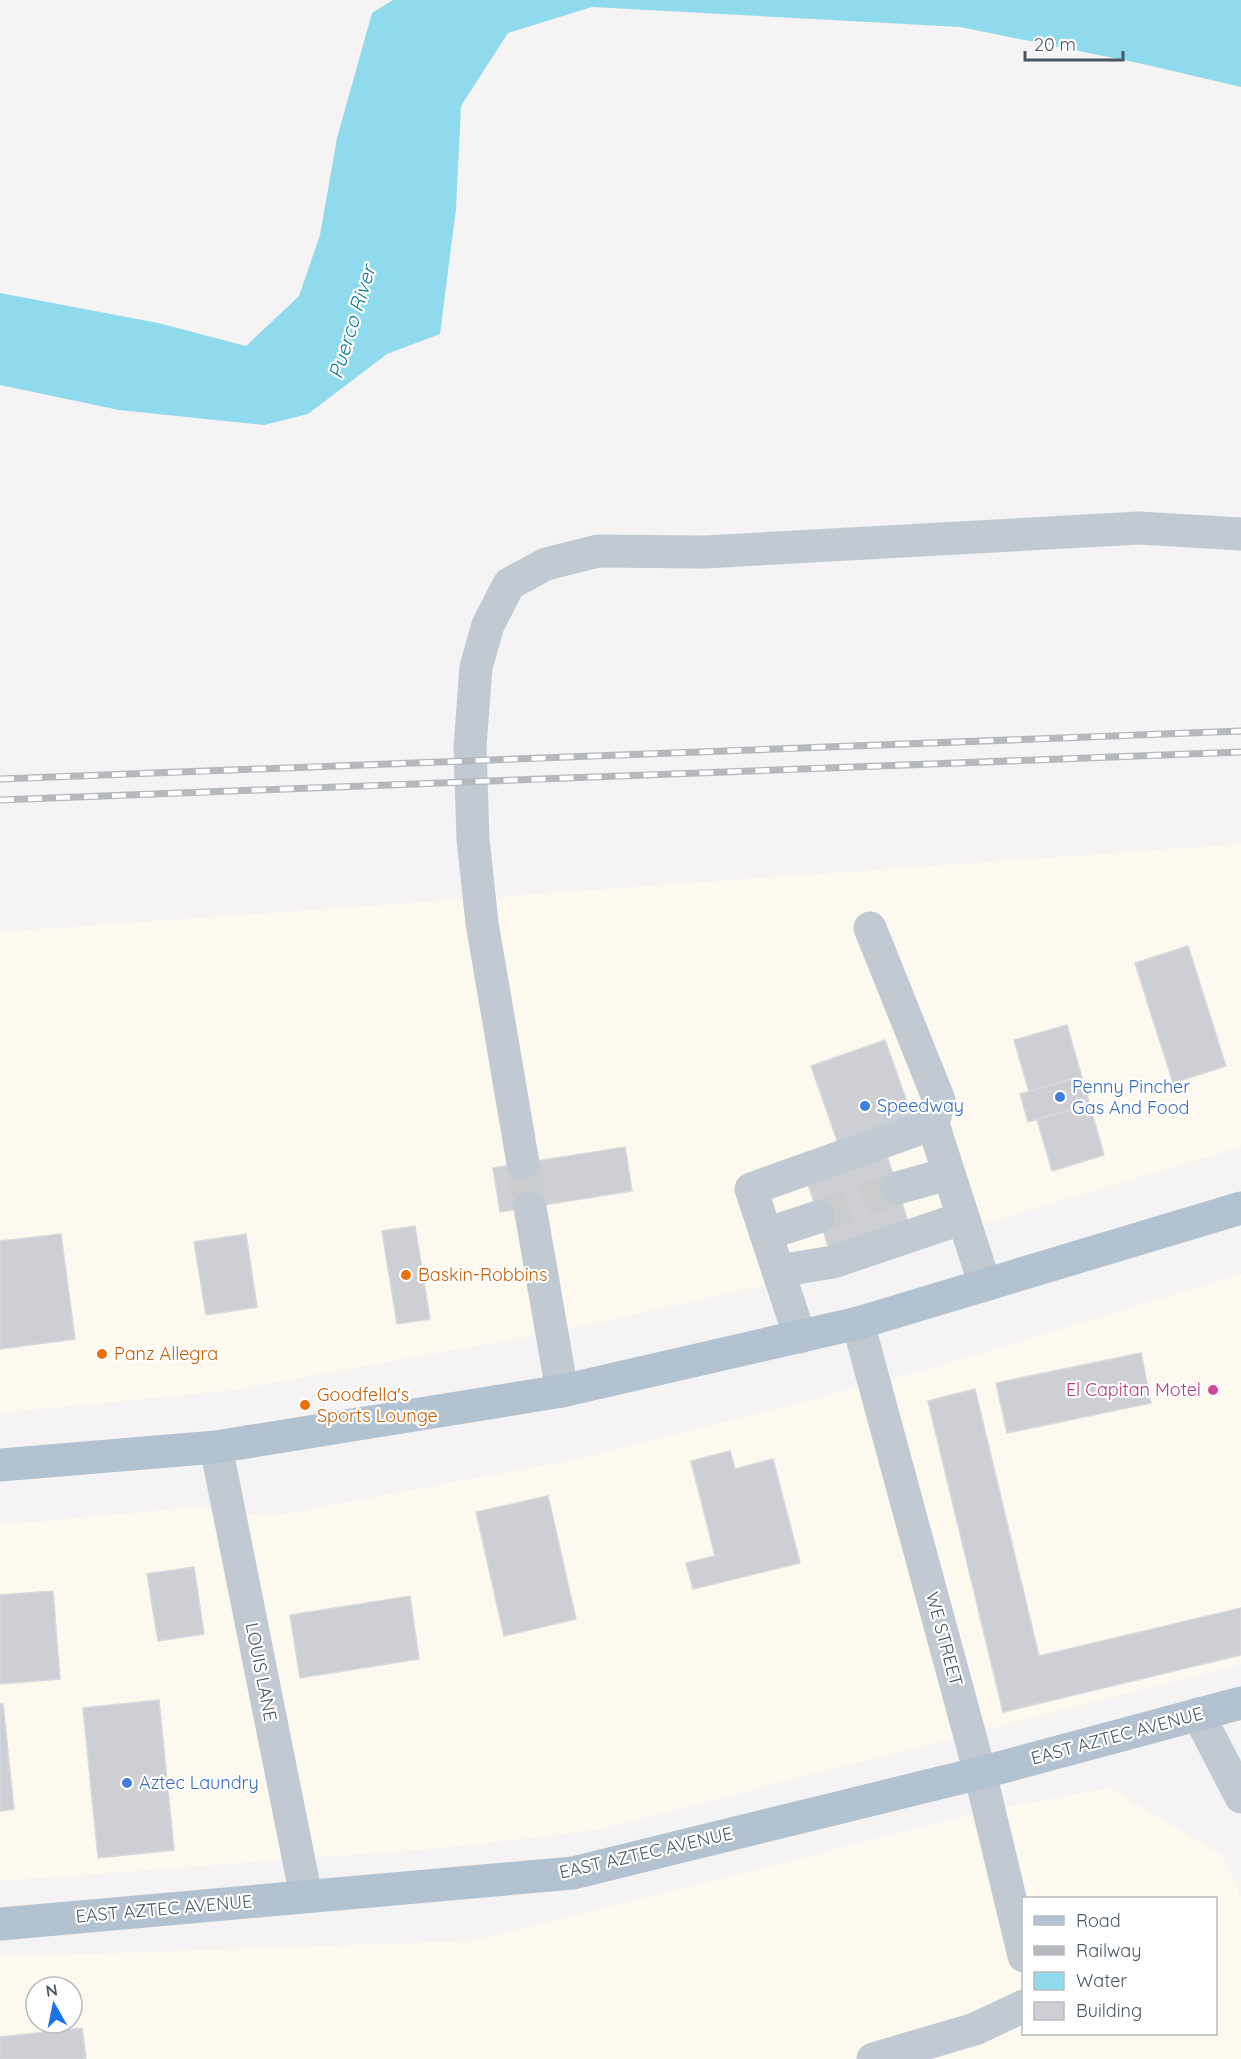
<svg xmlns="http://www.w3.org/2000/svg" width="1241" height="2059" font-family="Quicksand,sans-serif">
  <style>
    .commercial { fill: #fdf9ef; fill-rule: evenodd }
    .water { fill: #90daee }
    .building { fill: #cdcfd5; stroke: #d7d9de; stroke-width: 1.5 }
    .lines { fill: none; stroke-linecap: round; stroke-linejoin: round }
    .minor-tunnel { stroke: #caccce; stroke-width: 33; stroke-dasharray: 33 16; stroke-linecap: butt }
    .minor { stroke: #c1cad2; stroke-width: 33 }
    .major { stroke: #b3c2d1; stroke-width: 33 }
    .rail-casing { stroke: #b5b8bd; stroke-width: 7 }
    .rail { stroke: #fff; stroke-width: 4.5; stroke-dasharray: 14; stroke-linecap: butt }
    .shop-dot { fill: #3f7fe0; stroke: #fff; stroke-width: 2 }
    .food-dot { fill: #e8710a; stroke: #fff; stroke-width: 2 }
    .hotel-dot { fill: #d1479c; stroke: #fff; stroke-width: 2 }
    .labels { text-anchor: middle; stroke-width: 4.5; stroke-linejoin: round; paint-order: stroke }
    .shop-label { font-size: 18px; fill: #366cbe; stroke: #fff; text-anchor: start }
    .food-label { font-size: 18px; fill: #c56008; stroke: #fff; text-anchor: start }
    .hotel-label { font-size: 18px; fill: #b23c85; stroke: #fff; text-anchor: end }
    .street-label { font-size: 18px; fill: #4a5661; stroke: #fff }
    .water-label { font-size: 20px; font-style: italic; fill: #0c7c9b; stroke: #fff }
  </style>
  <rect width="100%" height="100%" fill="#f5f3f3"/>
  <!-- commercial -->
  <g class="commercial">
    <path d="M1241 844V1147L811 1275 569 1329 234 1390 0 1413V932Z"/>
    <path d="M1241 1274V1664L597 1830 444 1848 0 1881V1525L197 1507 273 1516 588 1457 929 1369Z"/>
    <path d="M1110 1788 1222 1855 1241 1897V2059H0V1957L470 1941 991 1810ZM1024 1898H1216V2034H1024ZM36 1987H72V2023H36Z"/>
  </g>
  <!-- water -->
  <path class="water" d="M393 0H1241V87L1143 64 960 27 592 7 508 33 461 106 456 209 440 334 387 354 308 414 264 425 119 410 0 385V293L158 323 246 346 299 296 320 235 337 138 372 13Z"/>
  <!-- building -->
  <g class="building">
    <path d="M1188 946 1226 1066 1173 1083 1135 963Z"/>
    <path d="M1067 1025 1104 1155 1052 1171 1014 1040Z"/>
    <path d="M885 1040 912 1116 838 1143 811 1066Z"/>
    <path d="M1078 1077 1087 1105 1028 1122 1020 1094Z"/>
    <path d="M625 1147 632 1191 500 1212 493 1168Z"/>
    <path d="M886 1152 911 1231 831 1256 806 1177Z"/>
    <path d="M415 1226 430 1319 397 1324 382 1231Z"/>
    <path d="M61 1234 75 1339 0 1349V1241Z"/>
    <path d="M246 1234 257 1307 206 1315 194 1242Z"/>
    <path d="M1141 1353 1151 1403 1007 1433 996 1383Z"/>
    <path d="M975 1389 1039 1656 1241 1608V1655L1003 1712 928 1401Z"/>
    <path d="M730 1451 735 1469 773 1459 800 1563 693 1589 686 1563 715 1556 691 1461Z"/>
    <path d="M548 1496 576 1619 504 1636 476 1512Z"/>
    <path d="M194 1567 204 1634 158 1641 147 1574Z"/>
    <path d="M53 1591 60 1679 0 1684V1595Z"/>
    <path d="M410 1596 419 1659 300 1678 290 1615Z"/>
    <path d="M159 1700 174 1850 98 1858 83 1708Z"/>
    <path d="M0 1704H3L14 1809 0 1811Z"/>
    <path d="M82 2028 86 2059H0V2037Z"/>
  </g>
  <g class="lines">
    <!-- minor-tunnel -->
    <g class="minor-tunnel">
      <path d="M523 1163 530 1207"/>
      <path d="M818 1217 897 1188"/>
    </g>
    <!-- minor -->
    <g class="minor">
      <path d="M870 928 939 1100 933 1124"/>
      <path d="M523 1163 482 923 473 839 470 747 476 667 488 625 509 584 546 564 598 551 704 552 1139 528 1241 534"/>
      <path d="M897 1188 948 1174"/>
      <path d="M530 1207 562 1391"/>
      <path d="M766 1234 818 1217"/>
      <path d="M778 1271 833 1262 963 1218"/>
      <path d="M858 1323 980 1773 1024 1956"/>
      <path d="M800 1337 751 1189 933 1124 985 1285"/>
      <path d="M216 1447 306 1896"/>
      <path d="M1198 1714 1241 1797"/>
      <path d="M873 2059 975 2029 1024 2006"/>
    </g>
    <!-- major -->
    <g class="major">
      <path d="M0 1465 216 1447 562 1391 858 1323 1241 1208"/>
      <path d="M0 1924 573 1873 980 1773 1241 1703"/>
    </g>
    <!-- rail casing -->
    <g class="rail-casing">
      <g id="rail">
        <path d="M0 779 1241 731"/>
        <path d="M0 800 1241 752"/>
      </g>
    </g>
    <!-- rail -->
    <use href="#rail" class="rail"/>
  </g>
  <!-- markers -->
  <g class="shop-dot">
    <circle cx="1060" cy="1097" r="6"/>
    <circle cx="865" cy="1106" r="6"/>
    <circle cx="127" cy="1783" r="6"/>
  </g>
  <g class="food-dot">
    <circle cx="406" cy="1275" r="6"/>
    <circle cx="102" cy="1354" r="6"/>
    <circle cx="305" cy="1405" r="6"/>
  </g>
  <circle class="hotel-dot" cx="1213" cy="1390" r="6"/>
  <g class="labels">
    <!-- shop labels -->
    <g class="shop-label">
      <text x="1072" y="1093">Penny Pincher<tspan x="1072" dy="21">Gas And Food</tspan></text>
      <text x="877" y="1112">Speedway</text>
      <text x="139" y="1789">Aztec Laundry</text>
    </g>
    <!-- food labels -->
    <g class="food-label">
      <text x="418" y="1281">Baskin-Robbins</text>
      <text x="114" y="1360">Panz Allegra</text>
      <text x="317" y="1401">Goodfella's<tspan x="317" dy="21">Sports Lounge</tspan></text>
    </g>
    <!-- hotel labels -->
    <g class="hotel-label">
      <text x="1201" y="1396">El Capitan Motel</text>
    </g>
    <!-- street labels -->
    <g class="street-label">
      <text transform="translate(944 1639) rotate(75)" y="6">WE STREET</text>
      <text transform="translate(261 1672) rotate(79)" y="6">LOUIS LANE</text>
      <text transform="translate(1117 1736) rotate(-15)" y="6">EAST AZTEC AVENUE</text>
      <text transform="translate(646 1853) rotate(-13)" y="6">EAST AZTEC AVENUE</text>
      <text transform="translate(164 1909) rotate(-5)" y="6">EAST AZTEC AVENUE</text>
    </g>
    <!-- water labels -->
    <g class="water-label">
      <text transform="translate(352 322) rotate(-73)" y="7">Puerco River</text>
    </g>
  </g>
  <!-- legend -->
  <rect x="1022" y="1897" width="195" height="138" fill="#ffffff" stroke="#b7bbc0" stroke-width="1.5"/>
  <rect x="1034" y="1916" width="30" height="9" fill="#b3c2d1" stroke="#b7bbc0" stroke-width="1.5"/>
  <text x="1076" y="1927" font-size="18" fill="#4a5661">Road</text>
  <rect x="1034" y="1946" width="30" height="9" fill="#b5b8bd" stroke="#b7bbc0" stroke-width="1.5"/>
  <text x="1076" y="1957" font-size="18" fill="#4a5661">Railway</text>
  <rect x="1034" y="1972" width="30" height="18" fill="#90daee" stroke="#b7bbc0" stroke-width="1.5"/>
  <text x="1076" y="1987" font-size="18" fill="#4a5661">Water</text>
  <rect x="1034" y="2002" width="30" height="18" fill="#cdcfd5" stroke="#b7bbc0" stroke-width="1.5"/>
  <text x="1076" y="2017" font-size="18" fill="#4a5661">Building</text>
  <!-- north arrow -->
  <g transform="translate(54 2005) rotate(351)"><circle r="28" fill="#ffffff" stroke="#b7bbc0" stroke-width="1.5"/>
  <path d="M0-4.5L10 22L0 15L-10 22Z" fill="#1a73e8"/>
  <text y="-9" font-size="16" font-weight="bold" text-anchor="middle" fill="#4a5661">N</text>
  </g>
  <!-- scale -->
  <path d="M1025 51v9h98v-9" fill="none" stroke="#4a5661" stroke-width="3"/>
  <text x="1034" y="51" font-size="18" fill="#4a5661" stroke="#ffffff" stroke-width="4.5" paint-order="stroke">20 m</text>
</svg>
